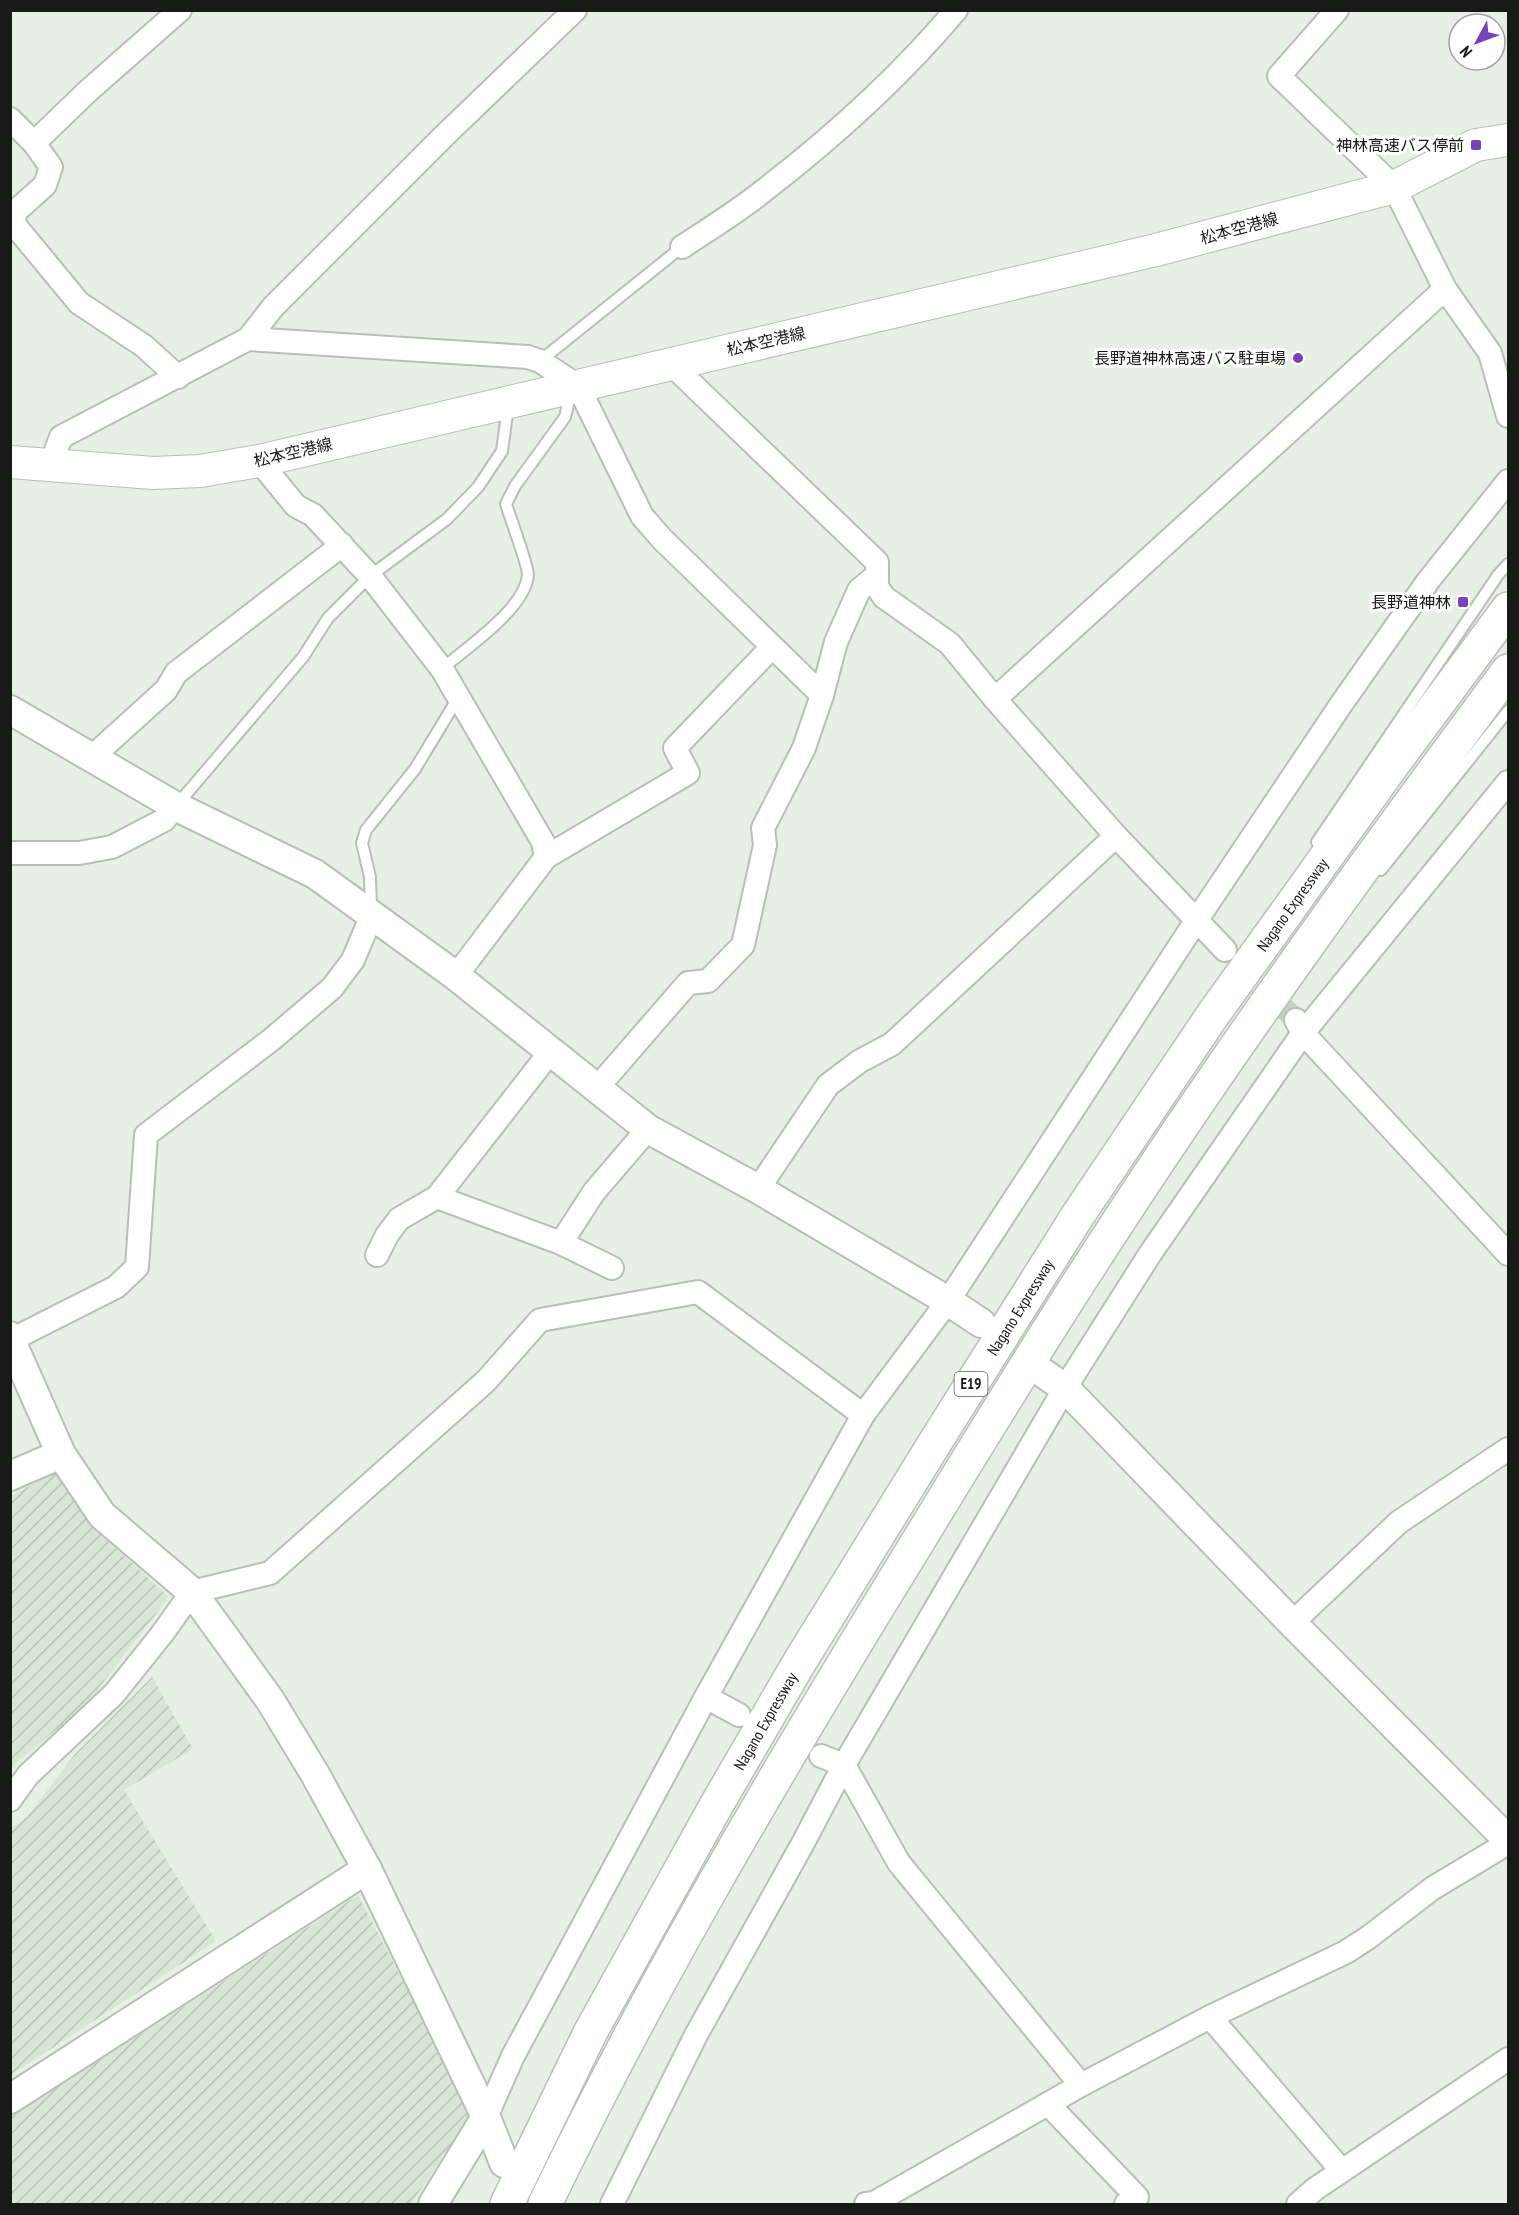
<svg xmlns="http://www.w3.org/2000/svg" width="1519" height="2215" font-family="'PT Sans Narrow','Noto Sans JP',sans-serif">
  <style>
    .industrial { fill: url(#industrial-furrows) }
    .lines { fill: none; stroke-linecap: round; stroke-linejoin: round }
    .minor-tunnel { stroke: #c8d0c6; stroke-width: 22; stroke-dasharray: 22 11; stroke-linecap: butt }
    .service-casing { stroke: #b7c0b5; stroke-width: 14 }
    .minor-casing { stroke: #b7c0b5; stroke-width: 26 }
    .tertiary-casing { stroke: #b7c0b5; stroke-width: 32 }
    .secondary-casing { stroke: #b7c0b5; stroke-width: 34 }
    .motorway-casing { stroke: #b7c0b5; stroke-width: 36 }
    .service { stroke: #fff; stroke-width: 10 }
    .minor { stroke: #fff; stroke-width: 22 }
    .tertiary { stroke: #fff; stroke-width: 28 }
    .secondary { stroke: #fff; stroke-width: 32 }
    .motorway { stroke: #fff; stroke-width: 33 }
    .poi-dot { fill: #7843ba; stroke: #fff; stroke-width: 2 }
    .labels { text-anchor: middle; stroke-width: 6; stroke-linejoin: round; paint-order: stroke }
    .shield { fill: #fff; stroke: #5d5f5c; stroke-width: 1.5 }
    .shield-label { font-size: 15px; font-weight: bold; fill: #171a16 }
    .poi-label { font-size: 16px; fill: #171a16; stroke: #fff; text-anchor: end }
    .street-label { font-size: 16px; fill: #171a16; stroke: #fff }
  </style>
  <defs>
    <pattern id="industrial-furrows" width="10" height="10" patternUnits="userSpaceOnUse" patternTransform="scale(1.5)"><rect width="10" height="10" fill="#d8e6d6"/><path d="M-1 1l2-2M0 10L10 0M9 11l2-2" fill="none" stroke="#b9c5b7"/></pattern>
  </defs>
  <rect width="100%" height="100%" fill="#e7f0e5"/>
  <!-- industrial -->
  <g class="industrial">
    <path d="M55 1472 96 1530 169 1597 85 1706 11 1767V1496Z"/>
    <path d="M152 1677 193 1749 124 1790 216 1941 11 2075V1828L27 1817 75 1754Z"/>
    <path d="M358 1895 472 2113 411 2204H11V2117Z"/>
  </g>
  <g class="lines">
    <!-- minor-tunnel -->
    <path class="minor-tunnel" d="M1236 961 1295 1019"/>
    <!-- service casing -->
    <g class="service-casing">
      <g id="service">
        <path d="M540 361 682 247"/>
        <path d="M442 669C467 647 525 609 528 575 528 565 510 517 506 504L515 486 565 417 571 392"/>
        <path d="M176 806 303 657 328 618 370 576 447 519 478 487 502 451 508 407"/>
        <path d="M1317 842 1498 575 1508 564"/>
        <path d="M1381 870 1508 711"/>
        <path d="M371 909 370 877 362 843 366 830 415 769 458 698"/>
      </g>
    </g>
    <!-- minor casing -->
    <g class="minor-casing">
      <g id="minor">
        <path d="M1337 10 1279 76 1394 187 1445 289 1490 353 1508 416"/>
        <path d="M10 119 34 143 51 167 45 185 16 211 13 223 79 303 144 346 178 377"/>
        <path d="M34 143 88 91 180 10"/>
        <path d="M682 247C709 229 737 212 762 192 832 138 899 78 956 10"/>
        <path d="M248 339 528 357 540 361 578 386 642 516 662 539 822 695"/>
        <path d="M670 363 877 562V587L884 597 950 644 995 699 1116 836 1225 950"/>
        <path d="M259 461 296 506 313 515 370 576 442 669 543 842 546 857"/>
        <path d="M50 466 61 437 248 339 273 307 444 136 575 10"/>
        <path d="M995 699 1445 289"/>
        <path d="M91 758 166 690 176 673 342 545"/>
        <path d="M10 853H79L112 847 164 820 175 806"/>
        <path d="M456 976 546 857 688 773 675 748 772 647"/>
        <path d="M1296 1020 1303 1033 1508 1254"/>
        <path d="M597 1088 688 983 708 981 743 945 765 845 763 828 804 748 822 695 836 642 859 590 876 576"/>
        <path d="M758 1189 828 1085 860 1061 892 1044 1116 836"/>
        <path d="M437 1197 551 1051"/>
        <path d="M561 1243 594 1192 648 1129"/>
        <path d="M377 1255 387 1235 399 1219 437 1197 561 1243 612 1268"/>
        <path d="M10 1333 13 1339 116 1287 137 1267 146 1135 271 1040 332 988 353 960 372 915"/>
        <path d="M1292 1623 1399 1522 1508 1449"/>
        <path d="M706 1697 739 1715"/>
        <path d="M821 1756 844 1765 899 1863 1081 2085"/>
        <path d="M10 1800 28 1775 114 1694 162 1634 192 1592 270 1573 486 1381 540 1320 698 1292 863 1415"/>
        <path d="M1210 2017 1342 2171"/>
        <path d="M1048 2104 1137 2197 1126 2204"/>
        <path d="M486 2117 513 2056 706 1697 863 1415 948 1301 1196 921 1342 703 1428 581 1508 481"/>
        <path d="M612 2204 696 2035 802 1845 844 1765 1065 1388 1150 1254 1303 1033 1508 782"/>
        <path d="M866 2204 874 2203 1081 2085 1210 2017 1346 1952 1369 1937 1433 1888 1508 1843"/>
        <path d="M1298 2204 1315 2189 1508 2059"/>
      </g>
    </g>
    <!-- tertiary casing -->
    <g class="tertiary-casing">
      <g id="tertiary">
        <path d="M10 710 175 806 315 874 456 976 648 1129 758 1189 948 1301 981 1323"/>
        <path d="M13 1339 15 1350 61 1454 102 1515 192 1592 270 1700 315 1774 367 1869 486 2117 504 2163"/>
        <path d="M1043 1373 1065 1388 1292 1623 1508 1840"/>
        <path d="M10 1476 61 1454"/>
        <path d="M10 2099 367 1869"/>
        <path d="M433 2204 486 2117"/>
      </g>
    </g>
    <!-- secondary casing -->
    <g class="secondary-casing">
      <path id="secondary" d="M10 462 153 473 200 471 259 461 1156 250 1394 187 1476 145 1508 140"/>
    </g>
    <!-- motorway casing -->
    <g class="motorway-casing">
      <g id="motorway">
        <path id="s1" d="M507 2204 590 2033 717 1804 799 1663 939 1436 1078 1215 1212 1016 1393 764 1508 609"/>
        <path d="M545 2204C646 1994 765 1792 887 1592 960 1473 1032 1353 1109 1236 1234 1043 1371 856 1508 671"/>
      </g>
    </g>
    <!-- service -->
    <use href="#service" class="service"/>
    <!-- minor -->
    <use href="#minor" class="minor"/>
    <!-- tertiary -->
    <use href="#tertiary" class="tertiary"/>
    <!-- secondary -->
    <use href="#secondary" class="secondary"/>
    <!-- motorway -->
    <use href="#motorway" class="motorway"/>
  </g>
  <!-- markers -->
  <g class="poi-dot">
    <rect x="1470" y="139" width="12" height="12" rx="3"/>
    <circle cx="1298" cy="358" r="6"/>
    <rect x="1457" y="596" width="12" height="12" rx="3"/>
  </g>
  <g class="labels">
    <!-- shield labels -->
    <rect class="shield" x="954.5" y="1372" width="33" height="24" rx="4.5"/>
    <g class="shield-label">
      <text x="971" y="1389">E19</text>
    </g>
    <!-- poi labels -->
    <g class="poi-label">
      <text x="1464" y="151">神林高速バス停前</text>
      <text x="1286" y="364">長野道神林高速バス駐車場</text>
      <text x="1451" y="608">長野道神林</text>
    </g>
    <!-- street labels -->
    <g class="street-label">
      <text transform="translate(1239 228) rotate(-15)" y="6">松本空港線</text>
      <text transform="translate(766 341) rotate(-13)" y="6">松本空港線</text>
      <text transform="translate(293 452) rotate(-13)" y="6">松本空港線</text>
      <text dy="6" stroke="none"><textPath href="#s1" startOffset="1520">Nagano Expressway</textPath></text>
      <text dy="6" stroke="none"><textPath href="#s1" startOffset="1034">Nagano Expressway</textPath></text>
      <text dy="6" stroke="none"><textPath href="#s1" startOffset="548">Nagano Expressway</textPath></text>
    </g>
  </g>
  <!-- border -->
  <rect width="1519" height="2215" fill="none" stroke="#171a16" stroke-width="24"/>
  <!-- north arrow -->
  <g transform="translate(1477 42) rotate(229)"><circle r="28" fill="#ffffff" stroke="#a2a3a2" stroke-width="1.5"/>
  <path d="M0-4.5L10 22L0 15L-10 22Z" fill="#7843ba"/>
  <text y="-9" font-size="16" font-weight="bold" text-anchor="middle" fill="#171a16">N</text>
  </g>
</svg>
